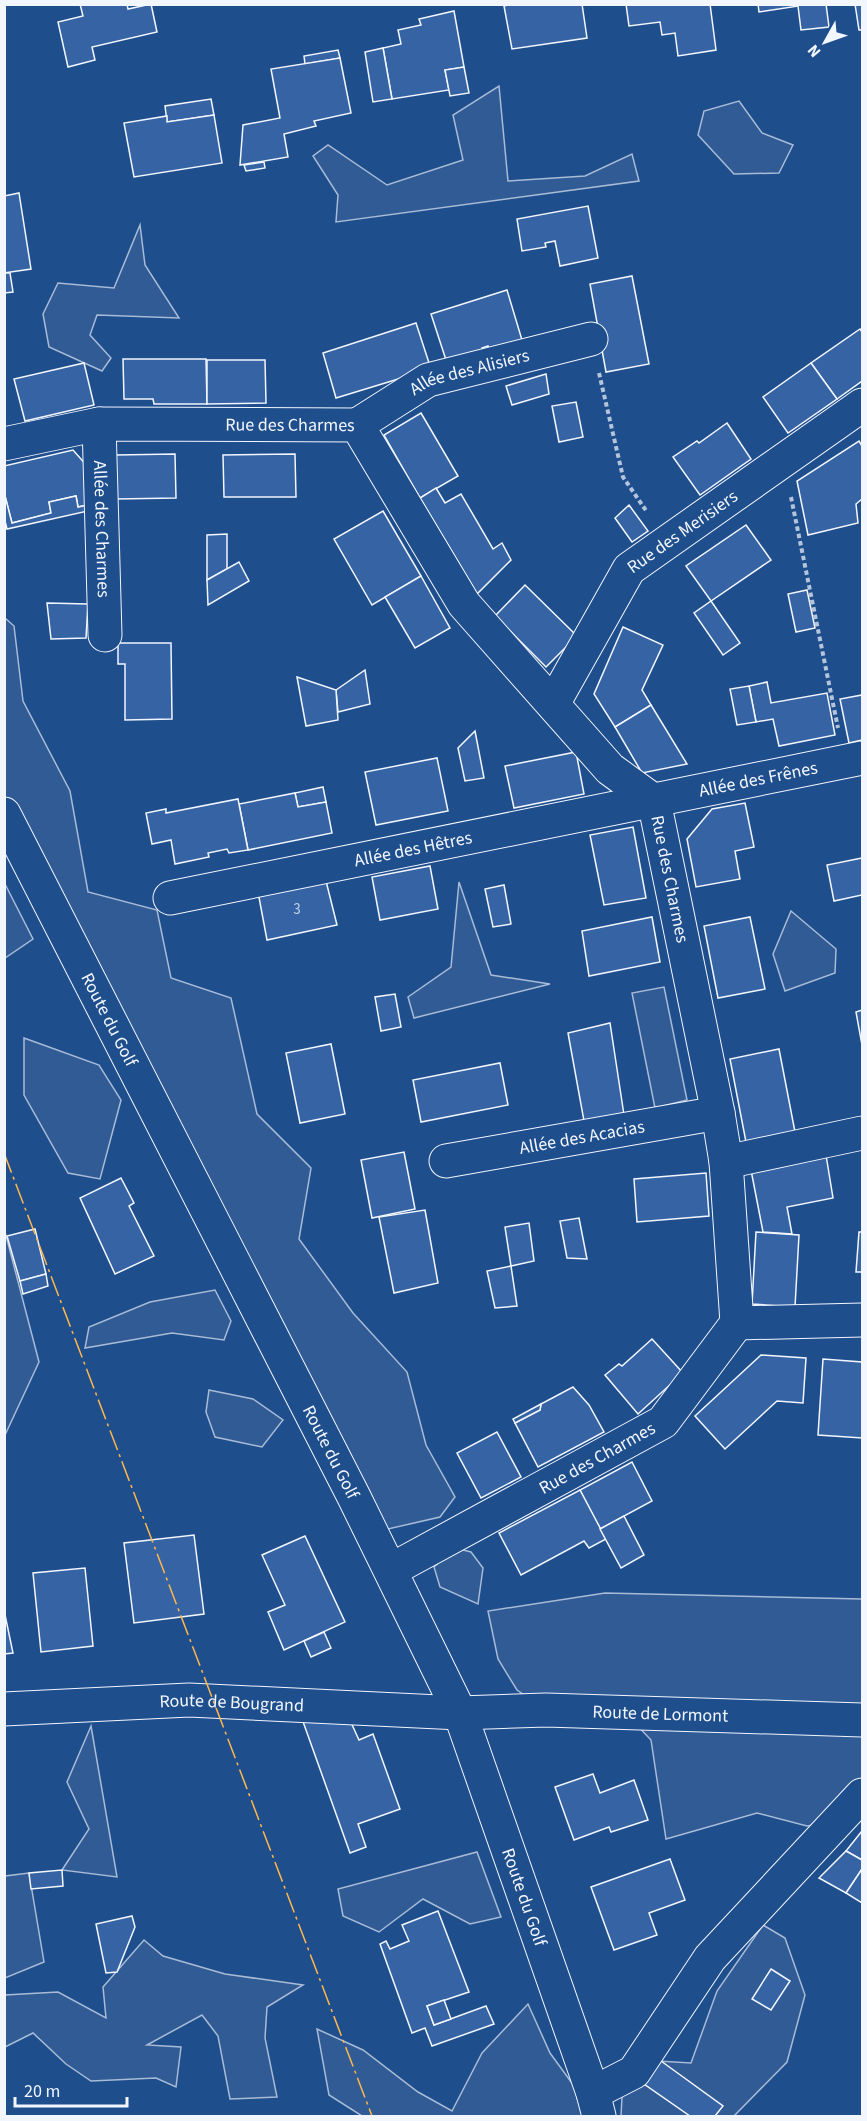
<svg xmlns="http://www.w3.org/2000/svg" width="867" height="2121" font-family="'Source Sans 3',sans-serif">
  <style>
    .built { fill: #305b95; stroke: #a8bbd7; stroke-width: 1.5 }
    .building { fill: #3563a3; stroke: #f2f6ff; stroke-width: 1.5 }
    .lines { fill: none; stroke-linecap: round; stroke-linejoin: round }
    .minor-casing { stroke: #f2f6ff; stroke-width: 35 }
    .path { stroke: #b3c4dc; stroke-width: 4; stroke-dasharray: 4.5 3; stroke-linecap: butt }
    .minor { stroke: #1f4e8c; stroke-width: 33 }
    .power { stroke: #ffb74d; stroke-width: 1.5; stroke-dasharray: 21 4.5 3 4.5; stroke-linecap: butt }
    .labels { text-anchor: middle; stroke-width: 4.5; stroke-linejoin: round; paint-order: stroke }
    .number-label { font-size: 15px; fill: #c3d1e8 }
    .street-label { font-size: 18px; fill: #f2f6ff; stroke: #1f4e8c }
  </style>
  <rect width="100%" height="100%" fill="#1f4e8c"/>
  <!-- built -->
  <g class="built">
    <path d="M499 86 508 181 585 176 632 154 639 181 336 222 338 195 313 156 328 145 387 185 463 160 453 115Z"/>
    <path d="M739 101 762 133 793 145 779 173 734 174 698 135 704 111Z"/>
    <path d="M140 225 145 265 179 318 97 315 90 335 111 358 102 371 49 347 43 314 58 283 114 288Z"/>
    <path d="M5 618 14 626 23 701 70 791 88 892 157 910 171 978 231 998 257 1114 311 1168 299 1239 353 1313 407 1372 426 1445 455 1497 440 1517 388 1529 354 1497 5 802Z"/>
    <path d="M4 882 33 939 5 958H4Z"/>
    <path d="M459 882 491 975 550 984 414 1018 408 997 451 967Z"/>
    <path d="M791 911 836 949 835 973 785 991 773 954Z"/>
    <path d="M664 987 687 1100 655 1108 632 993Z"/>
    <path d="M24 1038 99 1065 121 1100 100 1179 68 1173 24 1095Z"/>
    <path d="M4 1228 39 1362 5 1435H4Z"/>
    <path d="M215 1290 231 1321 224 1340 172 1333 85 1348 89 1327 150 1302Z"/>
    <path d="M209 1390 253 1399 283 1420 262 1447 215 1437 206 1412Z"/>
    <path d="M455 1548 471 1552 483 1568 478 1604 440 1587 434 1567Z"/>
    <path d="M605 1593 862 1599V1819L807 1826 757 1813 666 1839 651 1740 634 1722 546 1710 517 1690 498 1659 488 1611Z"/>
    <path d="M91 1726 117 1877 62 1870 89 1829 67 1782Z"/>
    <path d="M477 1852 501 1917 470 1924 423 1899 379 1932 343 1916 338 1889Z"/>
    <path d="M29 1873 44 1962 5 1978V1876Z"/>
    <path d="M763 1925 785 1938 805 1995 787 2062 734 2116H621L624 2059 691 2063 717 1991Z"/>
    <path d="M144 1940 163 1956 225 1974 303 1985 267 2007 265 2038 277 2097 230 2099 218 2036 202 2015 147 2045 181 2047 176 2087 156 2078 91 2081 66 2064 33 2033 5 2047V1995L58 1992 106 2018 103 1987Z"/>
    <path d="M528 2004 550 2053 588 2105 590 2116H362L329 2095 317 2029 363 2050 418 2092 452 2111 482 2053Z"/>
  </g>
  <!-- building -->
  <g class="building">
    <path d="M80 4H127L128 9 151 4 157 32 92 47 95 60 68 67 58 22 83 16Z"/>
    <path d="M512 4H582L587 38 512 49 504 6Z"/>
    <path d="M626 4H710L716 50 678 56 675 33 662 35 660 22 629 26Z"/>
    <path d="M758 4H826L829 27 801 30 798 6 759 12Z"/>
    <path d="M855 4H862V30H859Z"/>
    <path d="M454 11 464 67 445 70 449 90 392 99 383 48 401 44 398 30 421 25 419 19Z"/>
    <path d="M383 48 392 99 373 102 365 52Z"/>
    <path d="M338 50 340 58 305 64 304 56Z"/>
    <path d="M340 58 351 113 314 121 316 126 284 134 288 157 240 165 243 125 280 118 271 69Z"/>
    <path d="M464 67 469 93 450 96 445 70Z"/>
    <path d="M211 99 214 115 167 122 165 106Z"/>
    <path d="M214 115 222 163 134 177 124 123 167 116V122Z"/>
    <path d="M264 162 265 168 246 171 244 165Z"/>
    <path d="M19 193 31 269 4 273V196Z"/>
    <path d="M588 206 598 258 560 266 555 241 545 243 546 247 522 251 517 219Z"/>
    <path d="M4 273H10L13 292 4 293Z"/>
    <path d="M632 276 649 364 606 372 590 284Z"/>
    <path d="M507 290 522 340 489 350 488 346 482 348 483 352 447 363 431 314Z"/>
    <path d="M416 323 431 369 336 398 323 353Z"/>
    <path d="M860 329 862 332V381L837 399 811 363Z"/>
    <path d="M123 359H206L207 404H154L153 399H124Z"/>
    <path d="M207 360H265L266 403 207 404Z"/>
    <path d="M84 363 94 405 25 421 14 379Z"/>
    <path d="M811 363 837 399 788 433 763 397Z"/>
    <path d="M546 374 549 394 512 405 506 386Z"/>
    <path d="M576 402 583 437 559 442 552 406Z"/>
    <path d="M421 413 458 476 420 498 384 435Z"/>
    <path d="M727 423 751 459 700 495 673 457 697 441 699 443Z"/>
    <path d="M859 441 862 446V499L856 504 858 523 808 535 797 481Z"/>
    <path d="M73 450 88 467V505L78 507 76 496 49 502 51 513 12 523 4 492V466Z"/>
    <path d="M175 454 176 498 116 499V455Z"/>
    <path d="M295 454 296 497H224L223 455Z"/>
    <path d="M436 488 445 503 461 494 493 549 502 543 511 560 477 594 420 498Z"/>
    <path d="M4 492 12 523 51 513 49 502 76 496 78 507 88 505V511L7 529 4 517Z"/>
    <path d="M629 505 648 531 632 542 615 518Z"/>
    <path d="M383 511 421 576 372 605 334 539Z"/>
    <path d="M746 525 771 560 711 601 686 566Z"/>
    <path d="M227 534V569L207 580V535Z"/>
    <path d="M239 562 249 581 208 605 207 580Z"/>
    <path d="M421 576 450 628 415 648 385 597Z"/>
    <path d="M525 585 577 636 546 667 495 616Z"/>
    <path d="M807 590 815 628 796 632 788 594Z"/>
    <path d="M711 601 740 643 723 655 694 613Z"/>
    <path d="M47 603 88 604 86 638 51 639Z"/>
    <path d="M623 627 663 645 642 690 651 705 615 727 594 694Z"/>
    <path d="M118 643H171L172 719 125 720V664H118Z"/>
    <path d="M365 670 370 704 338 712 336 690Z"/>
    <path d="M297 677 336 690 338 720 306 726Z"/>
    <path d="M767 682 771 703 827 693 835 735 779 746 773 719 756 722 749 686Z"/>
    <path d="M749 686 756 722 737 725 730 689Z"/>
    <path d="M862 695V740L849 743 840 699Z"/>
    <path d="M651 705 687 764 642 773 615 727Z"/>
    <path d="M475 731 484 778 465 781 458 748Z"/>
    <path d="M576 752 584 794 514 808 505 766Z"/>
    <path d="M437 758 448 811 376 825 365 772Z"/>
    <path d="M323 787 326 802 298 807 295 793Z"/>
    <path d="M295 793 298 807 326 802 332 833 248 850 239 804Z"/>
    <path d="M238 799 248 850 229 853 227 849 208 853 209 857 175 864 171 840 152 844 146 813 166 809V813Z"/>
    <path d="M745 803 754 847 735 851 740 879 696 887 687 839 712 809Z"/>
    <path d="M633 827 646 898 604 905 590 835Z"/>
    <path d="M862 858V895L834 901 827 865Z"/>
    <path d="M430 866 438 909 380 920 372 877Z"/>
    <path d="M326 881 337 925 267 940 258 892Z"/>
    <path d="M504 885 511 924 493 927 485 889Z"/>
    <path d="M652 917 660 962 589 976 582 931Z"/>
    <path d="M750 917 765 989 718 998 704 926Z"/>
    <path d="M395 994 401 1027 381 1031 375 997Z"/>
    <path d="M862 1010V1045L856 1012Z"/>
    <path d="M610 1023 624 1115 584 1121 568 1033Z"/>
    <path d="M331 1044 345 1114 300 1123 286 1053Z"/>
    <path d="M779 1049 795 1132 746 1142 730 1059Z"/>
    <path d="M500 1063 508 1105 421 1122 413 1080Z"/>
    <path d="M404 1152 415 1209 372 1218 361 1160Z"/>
    <path d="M826 1155 833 1198 787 1207 792 1234 763 1232 751 1170Z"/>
    <path d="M706 1173 709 1216 637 1222 634 1179Z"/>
    <path d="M121 1178 134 1203 129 1206 154 1256 115 1274 80 1198Z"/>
    <path d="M425 1210 438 1283 394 1293 379 1217Z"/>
    <path d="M579 1218 587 1259 567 1258 560 1221Z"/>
    <path d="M529 1223 534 1261 511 1266 505 1227Z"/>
    <path d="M35 1229 46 1274 20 1281 7 1236Z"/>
    <path d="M756 1232 799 1235 795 1307 752 1304Z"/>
    <path d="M859 1232H862V1272H856Z"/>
    <path d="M511 1266 517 1306 495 1308 487 1271Z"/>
    <path d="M46 1274 48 1286 23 1294 20 1281Z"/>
    <path d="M652 1339 683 1373 638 1414 605 1375 619 1364 622 1366Z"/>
    <path d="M761 1355 806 1358 803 1403 777 1401 725 1449 695 1416Z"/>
    <path d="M823 1359 862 1362V1438L818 1435Z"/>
    <path d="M573 1387 589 1405 604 1432 538 1467 515 1423 540 1410 541 1404Z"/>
    <path d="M541 1404 540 1410 515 1423 513 1419Z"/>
    <path d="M497 1432 521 1477 481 1498 457 1453Z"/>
    <path d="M632 1462 652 1501 600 1529 580 1490Z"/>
    <path d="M580 1490 606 1539 589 1548 584 1541 521 1575 499 1533Z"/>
    <path d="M624 1516 644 1555 621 1568 600 1529Z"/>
    <path d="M194 1535 204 1614 134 1623 124 1543Z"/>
    <path d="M305 1536 345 1622 284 1650 268 1612 285 1605 262 1555Z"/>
    <path d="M85 1568 93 1646 41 1652 33 1573Z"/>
    <path d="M4 1610 13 1653 4 1654Z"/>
    <path d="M324 1632 331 1648 311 1657 304 1641Z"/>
    <path d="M301 1716 349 1718 359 1740 373 1734 400 1809 358 1824 366 1847 350 1853Z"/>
    <path d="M593 1774 600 1793 634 1780 648 1820 611 1832 609 1827 574 1840 555 1787Z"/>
    <path d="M862 1831V1860L846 1851Z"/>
    <path d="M846 1851 862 1860V1869L846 1893 819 1878Z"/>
    <path d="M670 1859 685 1900 649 1913 657 1935 614 1950 591 1887Z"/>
    <path d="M862 1869V1903L846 1893Z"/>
    <path d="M62 1870 63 1886 31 1889 29 1873Z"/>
    <path d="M438 1911 469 1992 427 2006 434 2025 486 2006 494 2024 432 2046 425 2028 412 2033 380 1944 386 1941 390 1949 409 1941 402 1925Z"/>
    <path d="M132 1916 135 1927 117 1972 106 1973 96 1924Z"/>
    <path d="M771 1969 790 1981 771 2010 752 1999Z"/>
    <path d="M444 2000 451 2019 434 2025 427 2006Z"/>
    <path d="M661 2061 723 2106 715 2116H690L644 2084Z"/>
  </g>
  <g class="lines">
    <!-- minor casing -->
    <g class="minor-casing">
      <g id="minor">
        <path id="s1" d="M99 424 105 635"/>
        <path id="s2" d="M357 425 428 380 591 339"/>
        <path id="s3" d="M4 444 99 424 357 425 464 604 610 769 654 801 718 1113 726 1162 737 1323 663 1422 391 1570"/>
        <path id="s4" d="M553 704 629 569 862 405"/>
        <path id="s5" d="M4 814 354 1497 460 1713 593 2093 599 2116"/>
        <path id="s6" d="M170 898 862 758"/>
        <path id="s7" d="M446 1161 718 1113"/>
        <path d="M726 1162 862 1133"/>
        <path d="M737 1323 862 1320"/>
        <path id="s8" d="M4 1709 189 1700 460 1713 546 1710 862 1720"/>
        <path d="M593 2093 634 2072 710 1958 862 1795"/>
      </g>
    </g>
    <!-- path -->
    <g class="path">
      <path d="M599 373 623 477 647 512"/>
      <path d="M791 497 838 728"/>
    </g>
    <!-- minor -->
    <use href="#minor" class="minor"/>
    <!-- power -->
    <path class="power" d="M4 1153 372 2116"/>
  </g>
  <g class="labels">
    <!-- number labels -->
    <g class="number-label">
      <text x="297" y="914">3</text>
    </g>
    <!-- street labels -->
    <g class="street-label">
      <text dy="6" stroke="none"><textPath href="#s2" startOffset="126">Allée des Alisiers</textPath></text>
      <text dy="6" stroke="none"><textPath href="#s3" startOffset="288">Rue des Charmes</textPath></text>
      <text dy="6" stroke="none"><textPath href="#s1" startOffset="105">Allée des Charmes</textPath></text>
      <text dy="6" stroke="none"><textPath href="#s4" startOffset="220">Rue des Merisiers</textPath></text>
      <text dy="6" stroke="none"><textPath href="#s6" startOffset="600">Allée des Frênes</textPath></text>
      <text dy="6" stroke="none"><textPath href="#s6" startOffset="248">Allée des Hêtres</textPath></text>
      <text dy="6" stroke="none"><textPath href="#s3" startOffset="918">Rue des Charmes</textPath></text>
      <text dy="6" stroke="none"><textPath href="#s5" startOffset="231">Route du Golf</textPath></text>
      <text dy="6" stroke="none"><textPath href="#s7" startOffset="138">Allée des Acacias</textPath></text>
      <text dy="6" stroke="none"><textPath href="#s5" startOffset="717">Route du Golf</textPath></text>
      <text transform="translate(597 1458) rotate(-29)" y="6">Rue des Charmes</text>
      <text dy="6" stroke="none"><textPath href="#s8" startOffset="228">Route de Bougrand</textPath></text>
      <text dy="6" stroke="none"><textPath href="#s8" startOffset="657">Route de Lormont</textPath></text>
      <text dy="6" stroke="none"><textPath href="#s5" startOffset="1203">Route du Golf</textPath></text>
    </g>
  </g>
  <!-- border -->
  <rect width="867" height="2121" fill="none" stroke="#f2f6ff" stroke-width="12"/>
  <!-- north arrow -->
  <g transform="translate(825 42) rotate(230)" stroke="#1f4e8c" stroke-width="4.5" paint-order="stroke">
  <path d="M0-4.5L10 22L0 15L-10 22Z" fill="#f2f6ff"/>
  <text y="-9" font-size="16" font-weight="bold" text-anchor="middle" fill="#f2f6ff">N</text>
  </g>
  <!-- scale -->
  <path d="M15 2097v9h112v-9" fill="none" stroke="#f2f6ff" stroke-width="3"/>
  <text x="24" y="2097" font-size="18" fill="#f2f6ff" stroke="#1f4e8c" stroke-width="4.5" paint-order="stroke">20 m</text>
</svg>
